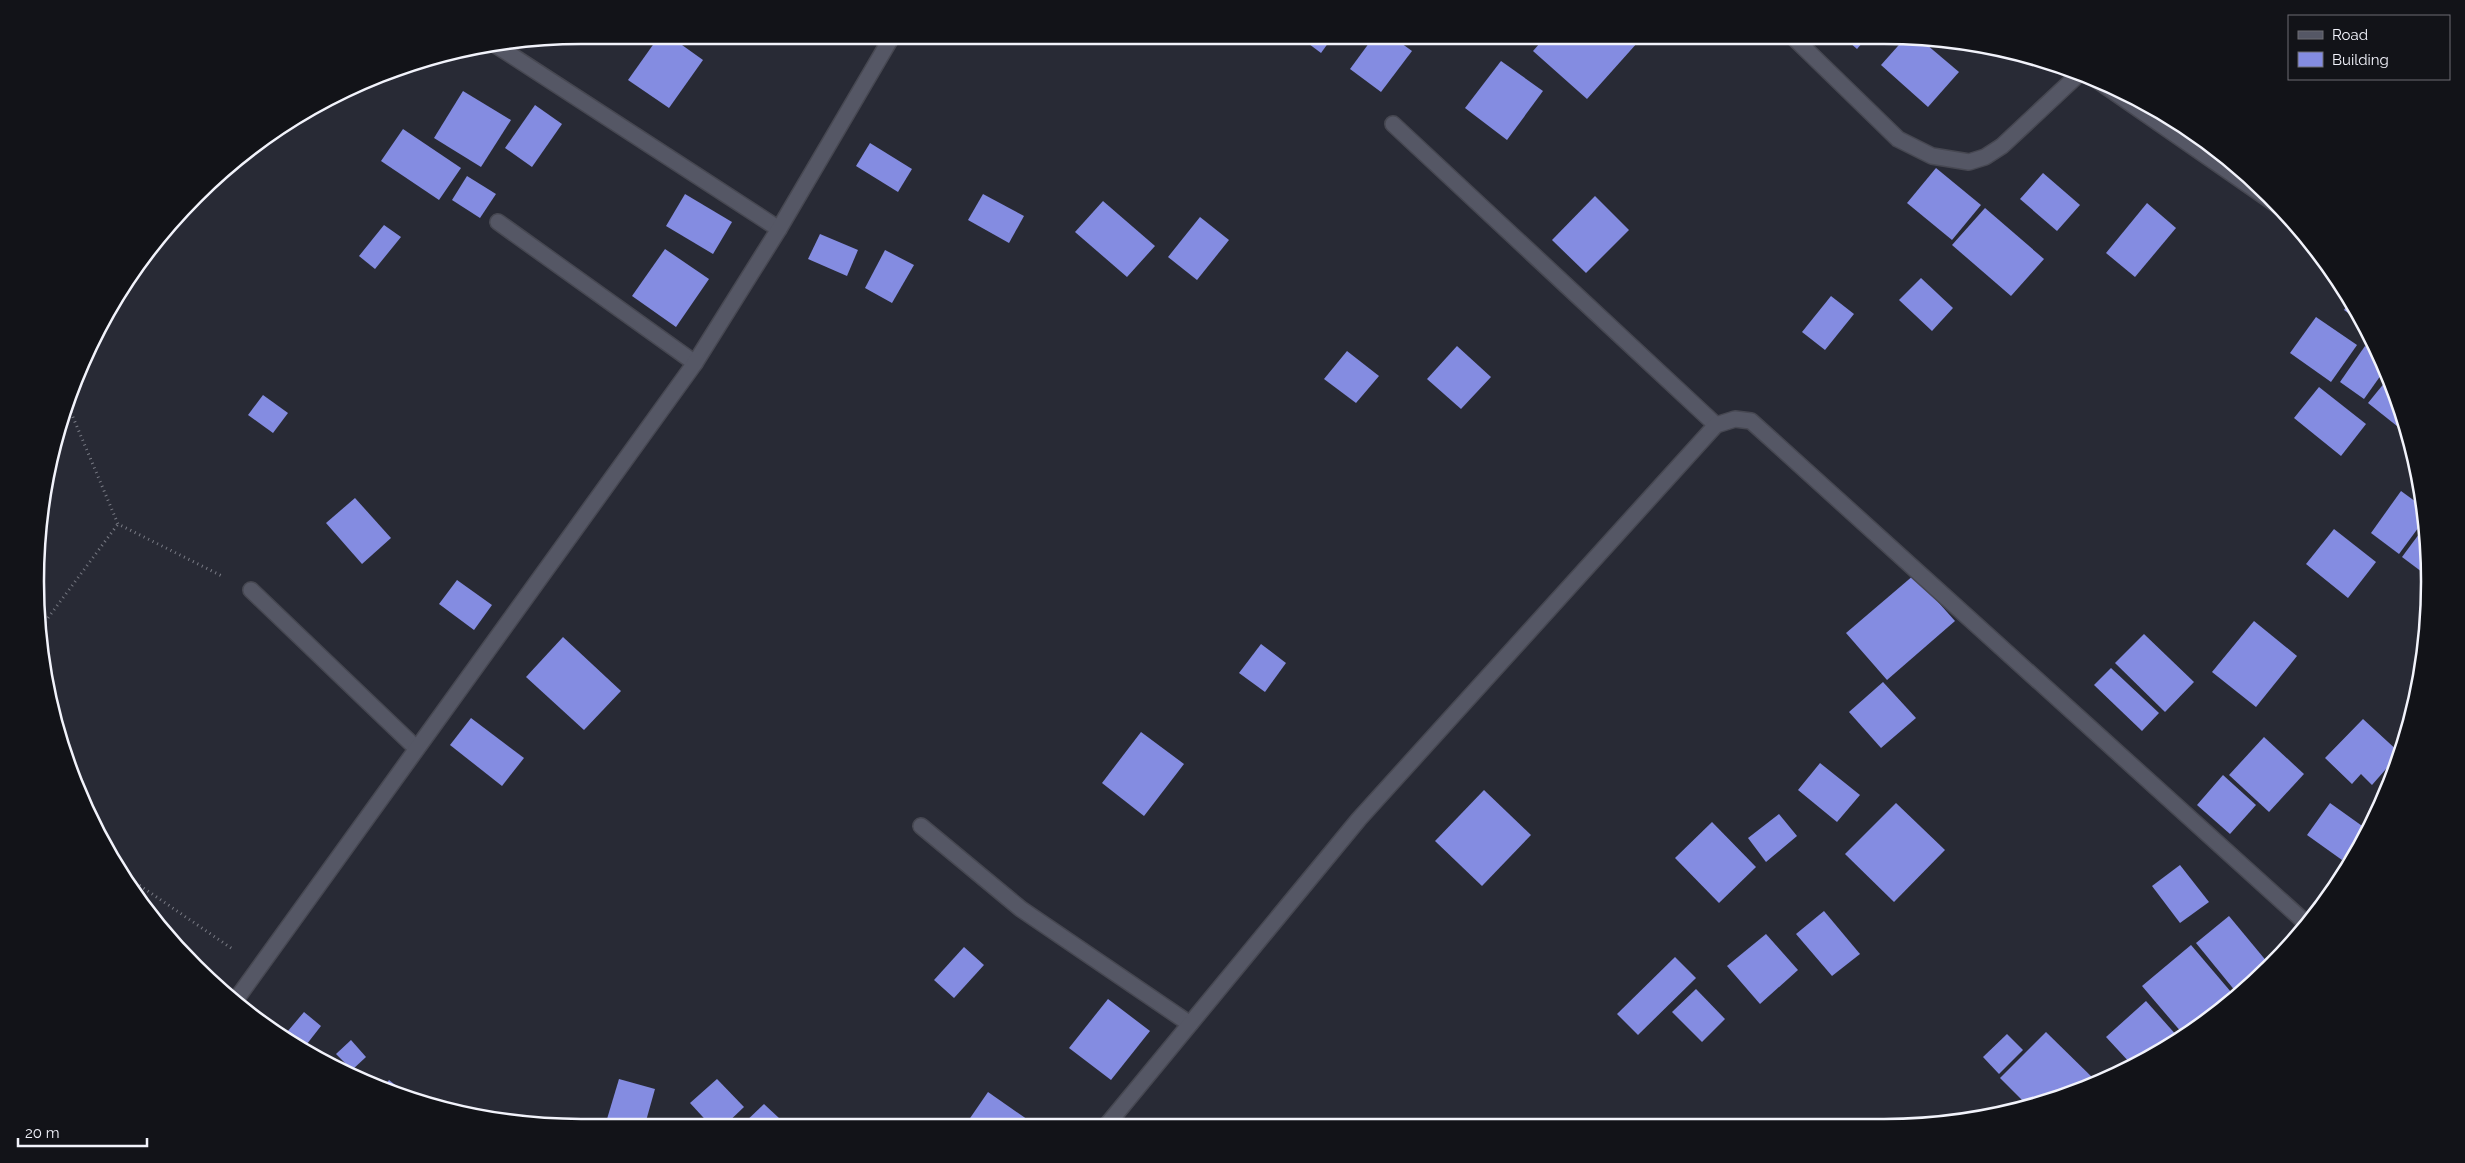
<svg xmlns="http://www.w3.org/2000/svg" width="2465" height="1163" font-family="Raleway,sans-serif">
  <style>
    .building { fill: #848ce1 }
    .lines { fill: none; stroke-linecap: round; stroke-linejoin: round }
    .street-casing { stroke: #474852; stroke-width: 18 }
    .path { stroke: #797b85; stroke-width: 3; stroke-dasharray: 1 4; stroke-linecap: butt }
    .street { stroke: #555765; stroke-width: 15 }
    .rim { fill: none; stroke: #f2f3fb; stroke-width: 2.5 }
  </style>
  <rect width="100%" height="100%" fill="#282a35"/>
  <!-- building -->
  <g class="building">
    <path d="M660 35H668L703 60 669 108 628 80Z"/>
    <path d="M1309 35H1334L1321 53 1305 41Z"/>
    <path d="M1375 35H1390L1412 51 1381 92 1350 69Z"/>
    <path d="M1547 35H1630L1638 42 1587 99 1533 51Z"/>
    <path d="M1841 35H1869L1857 49Z"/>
    <path d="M1906 37 1920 39 1959 72 1928 107 1881 65Z"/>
    <path d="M1501 61 1543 91 1507 140 1465 108Z"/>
    <path d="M463 91 511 120 481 167 434 138Z"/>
    <path d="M535 105 562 124 532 167 505 148Z"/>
    <path d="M403 129 461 168 439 200 381 161Z"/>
    <path d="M870 143 912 169 898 192 856 166Z"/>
    <path d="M1936 168 1981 205 1952 240 1907 203Z"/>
    <path d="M2043 173 2080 205 2057 231 2020 199Z"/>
    <path d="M467 176 496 194 480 218 452 200Z"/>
    <path d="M685 194 732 222 713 254 666 226Z"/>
    <path d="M983 194 1024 216 1009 243 968 220Z"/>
    <path d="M1595 196 1629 230 1586 273 1552 240Z"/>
    <path d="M1103 201 1155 246 1127 277 1075 232Z"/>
    <path d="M2147 203 2176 228 2135 277 2106 253Z"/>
    <path d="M1985 208 2044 259 2011 296 1952 245Z"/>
    <path d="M1200 217 1229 240 1197 280 1168 257Z"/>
    <path d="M384 225 401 237 375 269 359 256Z"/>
    <path d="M820 234 858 250 847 276 808 259Z"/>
    <path d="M665 249 709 279 676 327 632 296Z"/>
    <path d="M885 250 914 265 892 303 865 288Z"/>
    <path d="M1921 278 1953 308 1932 331 1899 300Z"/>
    <path d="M1831 296 1854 314 1825 350 1802 332Z"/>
    <path d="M2350 301 2361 322 2344 310Z"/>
    <path d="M2316 317 2357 345 2331 382 2290 353Z"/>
    <path d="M1457 346 1491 377 1461 409 1427 379Z"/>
    <path d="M2365 346 2380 357 2386 368 2364 399 2340 382Z"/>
    <path d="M1347 351 1379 376 1356 403 1324 379Z"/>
    <path d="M2390 376 2407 434 2368 403Z"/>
    <path d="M2319 387 2366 424 2341 456 2294 418Z"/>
    <path d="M263 395 288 413 273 433 248 415Z"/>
    <path d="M2401 491 2423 507 2424 520 2399 554 2371 533Z"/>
    <path d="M355 498 391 538 362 564 326 523Z"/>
    <path d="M2425 526 2430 578 2402 557Z"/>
    <path d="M2334 529 2376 562 2348 598 2306 564Z"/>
    <path d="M1914 575 1955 621 1887 680 1846 633Z"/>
    <path d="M457 580 492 605 474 630 439 604Z"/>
    <path d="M2254 621 2297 656 2256 707 2212 672Z"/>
    <path d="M2144 634 2194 682 2165 712 2115 663Z"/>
    <path d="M563 637 621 691 584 730 526 677Z"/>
    <path d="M1261 644 1286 663 1265 692 1239 673Z"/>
    <path d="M2111 668 2159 713 2142 731 2094 685Z"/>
    <path d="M1883 682 1916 718 1881 748 1849 712Z"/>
    <path d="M471 718 524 758 502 786 450 745Z"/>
    <path d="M2363 719 2400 753 2372 785 2361 774 2352 784 2325 758Z"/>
    <path d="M1141 732 1184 764 1144 816 1102 783Z"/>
    <path d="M2264 737 2304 774 2269 812 2229 775Z"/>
    <path d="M1820 763 1860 795 1837 822 1798 790Z"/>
    <path d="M2223 775 2256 805 2230 834 2197 805Z"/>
    <path d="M1484 790 1531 835 1482 886 1435 841Z"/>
    <path d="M1896 803 1945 850 1894 902 1845 854Z"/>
    <path d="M2330 803 2365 828 2342 860 2307 835Z"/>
    <path d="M1779 814 1797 836 1766 862 1748 838Z"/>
    <path d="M1712 822 1756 867 1719 903 1675 858Z"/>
    <path d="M2180 865 2209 902 2180 923 2152 886Z"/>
    <path d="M1824 911 1860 954 1832 976 1796 934Z"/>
    <path d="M2229 916 2268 963 2236 992 2196 943Z"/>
    <path d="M1766 934 1798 970 1760 1004 1727 966Z"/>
    <path d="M2191 945 2231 992 2182 1033 2142 986Z"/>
    <path d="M964 947 984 965 954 998 934 980Z"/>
    <path d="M1675 957 1696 978 1638 1035 1617 1014Z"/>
    <path d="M1696 989 1725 1019 1702 1042 1672 1012Z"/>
    <path d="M1108 999 1150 1031 1111 1080 1069 1048Z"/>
    <path d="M2146 1001 2178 1037 2131 1064 2106 1037Z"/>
    <path d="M304 1012 321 1026 303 1049 282 1038Z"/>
    <path d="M2046 1032 2098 1083 2026 1104 2000 1078Z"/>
    <path d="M2007 1034 2023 1050 1999 1074 1983 1057Z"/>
    <path d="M351 1040 366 1057 352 1070 336 1054Z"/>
    <path d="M619 1079 655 1089 644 1128H634L607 1119Z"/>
    <path d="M717 1079 744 1107 722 1128H713L690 1103Z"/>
    <path d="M389 1080 412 1098V1099L382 1089Z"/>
    <path d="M988 1092 1031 1122 1027 1126 971 1127 966 1124Z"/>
    <path d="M764 1104 780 1119 772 1127H740Z"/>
  </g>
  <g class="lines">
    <!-- street casing -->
    <g class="street-casing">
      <g id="street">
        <path d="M1791 35 1898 139 1932 156 1969 162 1985 157 2002 146 2080 73"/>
        <path d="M494 44 779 229"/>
        <path d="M2091 76 2280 207"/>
        <path d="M1393 124 1716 425"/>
        <path d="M498 222 695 363"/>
        <path d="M251 590 416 748"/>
        <path d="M921 826 1021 909 1190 1024"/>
        <path d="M235 1001 695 363 779 229 893 35"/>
        <path d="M1106 1126 1359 819 1716 425 1735 419 1751 421 2307 924"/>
      </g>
    </g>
    <!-- path -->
    <g class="path">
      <path d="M67 403 118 524 224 577"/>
      <path d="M39 630 118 524"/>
      <path d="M123 874 234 950"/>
    </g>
    <!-- street -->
    <use href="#street" class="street"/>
  </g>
  <!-- crop -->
  <path d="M0 0H2465V1163H0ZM581 44H1884A537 537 0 0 1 2421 581V582A537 537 0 0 1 1884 1119H581A537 537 0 0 1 44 582V581A537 537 0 0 1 581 44Z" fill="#121318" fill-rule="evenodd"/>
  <path class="rim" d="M581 44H1884A537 537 0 0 1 2421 581V582A537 537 0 0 1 1884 1119H581A537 537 0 0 1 44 582V581A537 537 0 0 1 581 44Z"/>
  <!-- legend -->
  <rect x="2288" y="15" width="162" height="65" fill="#121318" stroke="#6c6d73"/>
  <rect x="2298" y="31" width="25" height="8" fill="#555765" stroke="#6c6d73"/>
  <text x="2332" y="40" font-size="15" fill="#f2f3fb">Road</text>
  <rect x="2298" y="52" width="25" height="15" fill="#848ce1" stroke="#6c6d73"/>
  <text x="2332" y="65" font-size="15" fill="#f2f3fb">Building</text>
  <!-- scale -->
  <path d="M18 1138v8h129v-8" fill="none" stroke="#f2f3fb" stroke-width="2.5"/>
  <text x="25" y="1138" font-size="15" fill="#f2f3fb" stroke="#121318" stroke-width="4" paint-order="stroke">20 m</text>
</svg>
